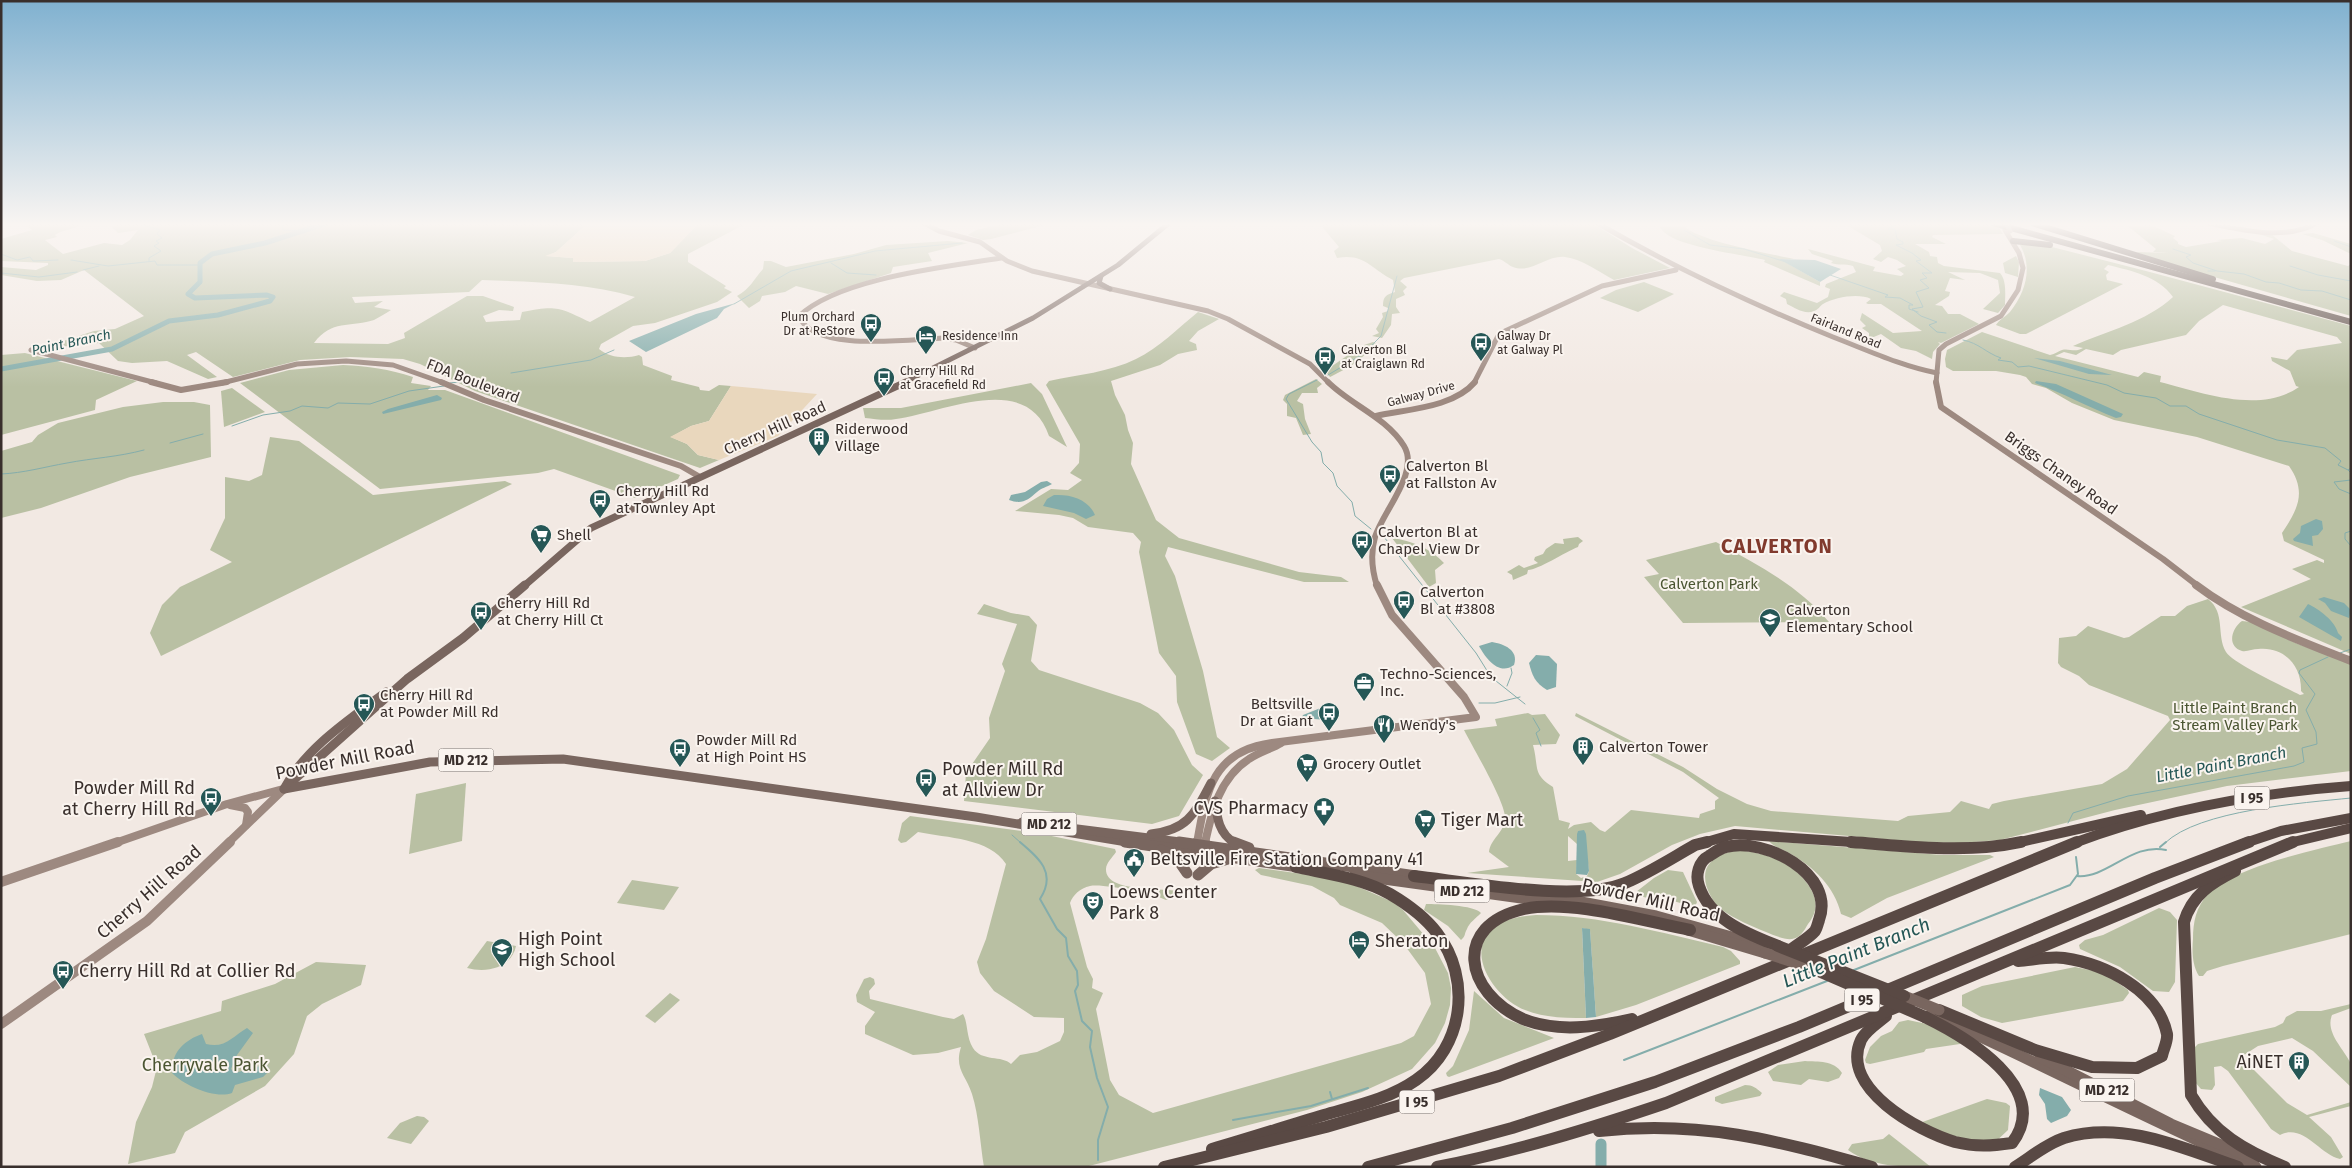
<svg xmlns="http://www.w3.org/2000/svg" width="2352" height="1168" font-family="'Fira Sans',sans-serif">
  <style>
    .green { fill: #b9c0a3; fill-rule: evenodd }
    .sand { fill: #e9d7bd }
    .water { fill: #84adab }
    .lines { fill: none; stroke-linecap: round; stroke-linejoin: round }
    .stream-far1 { stroke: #84adab; stroke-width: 1 }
    .stream { stroke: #84adab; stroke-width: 2 }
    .river-far1 { stroke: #84adab; stroke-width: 5 }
    .river { stroke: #84adab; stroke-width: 11 }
    .secondary-far3 { stroke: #9d8980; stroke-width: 5 }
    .secondary-far2 { stroke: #9d8980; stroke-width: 6 }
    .secondary-far1 { stroke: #9d8980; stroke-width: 8 }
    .secondary { stroke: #9d8980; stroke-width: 10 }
    .primary-far3 { stroke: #79665f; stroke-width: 5 }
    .primary-far2 { stroke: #79665f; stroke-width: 7 }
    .primary-far1 { stroke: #79665f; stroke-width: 9 }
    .primary { stroke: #79665f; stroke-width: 11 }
    .highway-far2 { stroke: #594944; stroke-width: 6 }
    .highway-far1 { stroke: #594944; stroke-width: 10 }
    .highway { stroke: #594944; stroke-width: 12 }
    .secondary-bridge { stroke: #9d8980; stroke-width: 5 }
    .primary-bridge { stroke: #79665f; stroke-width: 11 }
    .highway-bridge { stroke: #594944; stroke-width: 12 }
    .labels { text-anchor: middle; stroke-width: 4; stroke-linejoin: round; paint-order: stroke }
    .far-poi-label { font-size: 12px; fill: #392f2c; stroke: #faf4ef; text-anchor: start }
    .far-street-label { font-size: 12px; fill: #392f2c; stroke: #faf4ef }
    .far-water-label { font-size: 14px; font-style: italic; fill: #255756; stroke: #faf4ef }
    .shield { fill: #faf4ef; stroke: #736a66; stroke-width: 1 }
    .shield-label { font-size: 14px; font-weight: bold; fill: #392f2c }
    .street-label { font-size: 15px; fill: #392f2c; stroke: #faf4ef }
    .poi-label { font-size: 15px; fill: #392f2c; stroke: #faf4ef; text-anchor: start }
    .park-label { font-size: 15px; fill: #4b5532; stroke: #faf4ef }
    .water-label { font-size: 16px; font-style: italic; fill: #255756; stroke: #faf4ef }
    .near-street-label { font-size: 18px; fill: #392f2c; stroke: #faf4ef }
    .near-poi-label { font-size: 18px; fill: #392f2c; stroke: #faf4ef; text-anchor: start }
    .near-park-label { font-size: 18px; fill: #4b5532; stroke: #faf4ef }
    .near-water-label { font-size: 19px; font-style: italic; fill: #255756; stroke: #faf4ef }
    .district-label { font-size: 20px; font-weight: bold; letter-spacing: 1px; fill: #813a2d; stroke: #faf4ef }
  </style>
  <rect width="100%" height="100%" fill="#f2e9e3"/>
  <!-- green -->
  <g class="green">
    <path d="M50 223H82C75 230 63 229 55 235L57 237 45 240 63 254 104 243 122 245 130 240 138 230 118 233 112 227 118 223H588L556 252 547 256 573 258V262L645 261 670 253 698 224 747 223 688 254V262L726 286 724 288 732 292 717 302 655 323 633 326 601 344 599 349C610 358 626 359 639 355L642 357 643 365 672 376 671 380 699 387 700 390 709 391 719 385 731 386 709 421 691 426 671 437 687 444 698 455 719 460 700 468 475 391 420 364 403 359 350 357 300 360 233 377 196 352 187 355 217 377 208 379 167 361 132 363 118 361 99 343 58 347 57 343 94 331 115 329 144 316 84 270 61 280 37 281 1 275V267L36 270 48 265V263L1 261V239L32 230 25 225ZM482 280C534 282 584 282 635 297L590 322C559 307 556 305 522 312L520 320 486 322 483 316 499 310 513 311 514 307 483 296H467L404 333 405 338 388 344 314 343C332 319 349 328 374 320 380 317 386 313 391 310L374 307 383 301 355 303 352 297 469 292Z"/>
    <path d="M1007 223H1052L991 239 983 240 968 235 976 230Z"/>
    <path d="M1319 223H1592L1632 248 1670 268 1614 280C1599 272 1582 259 1565 257 1547 255 1531 274 1513 267 1508 265 1505 261 1499 259L1404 278 1400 281 1407 287 1403 291 1405 295 1396 299V307L1400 313 1392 314 1391 325 1382 338 1372 336 1379 333 1376 329 1383 317 1382 313 1388 311V308L1383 306C1383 296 1386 295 1395 292L1393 280C1371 269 1365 253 1337 258L1334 251 1339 247Z"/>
    <path d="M1843 223H1982L1999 228 2003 234 1933 235 1932 237 1946 244H1915L1929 252 1930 256 1937 257 1938 263 1944 266 2000 273C2007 281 2005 295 2005 305L1998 313 1983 309 2000 293 1998 280 1980 273 1948 272 1965 280 1950 278 1945 291 1950 292 1949 296 1935 305 1942 306 1948 314H1960L1979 324 1941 343 1938 342 1940 344 1933 352 1932 359 1916 351 1901 348 1881 334 1864 341 1862 336 1869 337V333L1862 328 1866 326 1860 320 1862 313 1893 333 1922 331 1881 304H1868L1866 303 1871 299C1859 293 1835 297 1823 304 1820 306 1818 310 1814 311 1805 315 1795 308 1787 304L1786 299 1780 296 1784 292 1817 303 1828 297 1830 289 1825 287 1826 284 1856 272 1853 266C1845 263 1839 266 1831 263L1833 261 1812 254 1808 249 1875 267 1873 271 1901 276 1904 274 1897 269 1906 266 1897 260 1888 257 1881 262 1873 259 1882 251 1880 245Z"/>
    <path d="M2151 225 2175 236 2173 238 2178 242V244L2186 247 2222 241 2217 240 2242 238 2265 244 2274 239 2259 234H2271L2292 251 2348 266 2351 264V316L2179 267 2136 252 2168 253 2153 252 2156 249 2128 226Z"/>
    <path d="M1684 226C1698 241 1771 254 1794 259H1780L1820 282V286L1764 262 1765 260C1743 254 1669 247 1660 227Z"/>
    <path d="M2313 233 2351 244V254L2322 240 2302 234Z"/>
    <path d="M948 241 968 243 928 253 932 261 893 267 891 273 828 294 796 286 785 292 762 296 760 301 749 308 737 296C751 288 753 280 763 269L764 261H771L786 267 854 254 886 245Z"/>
    <path d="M2029 244 2052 247 2146 271 2351 326V654L2241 607 2311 579 2292 569 2317 560 2324 563V560L2284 541 2282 533C2298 509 2307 492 2289 466L2197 437 2114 420 2072 403 2046 388 2032 384 2026 377 2020 375 1996 371H1953L1946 367 1945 359 1947 350 1982 332 2050 355C2055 354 2059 351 2062 350 2069 348 2075 353 2083 348L2073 346C2107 331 2146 322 2173 297 2158 276 2132 271 2108 265L2104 269 2109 272 2106 275 2107 280 2123 284 2026 334H2020L1996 325C1999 320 2005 317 2010 312 2026 292 2033 267 2020 245ZM2223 305 2337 337 2342 343 2297 350 2287 360 2271 357 2272 361 2290 371 2296 386 2299 387C2260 414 2202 393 2160 382L2161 376 2144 372 2138 377 2055 356 2064 352 2076 355 2086 349 2113 355 2121 350 2186 335 2199 321Z"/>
    <path d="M2016 256 2019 262 2018 277 2005 273 2003 263Z"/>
    <path d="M1644 282 1674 294 1638 312 1600 298 1616 290Z"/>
    <path d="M1198 312 1219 319 1198 331 1189 341 1196 344 1197 350 1178 354 1160 365 1111 381 1115 395 1125 415 1128 430 1133 443 1131 464 1156 520 1179 538 1299 572 1341 577 1349 582H1304L1168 547 1165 556 1175 576 1203 671 1217 737 1230 748 1212 761 1196 754 1177 702 1176 676 1159 653 1139 552 1141 542 1133 533 1088 527 1073 518 1059 515 1015 511 1051 489 1068 490 1082 480 1070 473 1079 463 1080 444 1046 385 1049 381C1077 375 1110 372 1136 359 1159 348 1178 328 1198 312Z"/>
    <path d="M1373 342 1376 343C1360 361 1352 366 1330 377L1325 371 1361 346Z"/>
    <path d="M25 353 137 381 96 400 95 410 1 435V355Z"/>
    <path d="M343 365C368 366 389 369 413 377L411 383 431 386 428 390H445L680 475 678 479 635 498 554 469 538 473 380 489 240 383 289 370Z"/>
    <path d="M1316 379 1322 384 1317 388 1318 393H1302L1297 401 1303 404 1305 419 1311 434 1303 435 1296 418 1287 416V404L1283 400 1285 395Z"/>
    <path d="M1031 383 1042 394 1067 447 1049 436C1027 370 942 413 896 419 886 421 875 419 865 418L863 408H901Z"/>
    <path d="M232 388 265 412 224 427 221 391Z"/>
    <path d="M163 402H194L210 405 211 457 130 477 41 508 1 518V451L32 442 38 435 58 423 123 407Z"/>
    <path d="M270 437 299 441 373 495 505 481 512 484 161 656 150 633 162 605 180 587 232 562 210 550 225 518V477L249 481 262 475Z"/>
    <path d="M1578 537 1583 541 1579 544 1578 547C1565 552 1538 570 1528 570L1527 574 1513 580 1512 575 1507 572 1519 565 1524 568 1538 563 1534 560 1535 557 1543 554 1546 549 1555 543 1564 544 1563 539Z"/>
    <path d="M1392 538C1412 541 1430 548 1444 563L1435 570 1436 583 1429 587Z"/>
    <path d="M1716 542C1758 565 1798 585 1829 622L1683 623 1644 577 1659 574 1646 560Z"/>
    <path d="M2208 599C2226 613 2216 635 2226 652 2234 664 2285 687 2300 695L2304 694 2301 691C2302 666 2284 646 2258 649 2253 649 2247 652 2242 651 2226 646 2232 628 2242 621L2251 622 2298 644 2351 663V771L2227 786 2115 810 2000 840 1960 843 1917 842 1735 826 1700 834 1672 845 1620 874 1597 882 1467 873 1509 867 1489 852C1490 839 1505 832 1505 818 1506 803 1472 746 1464 730L1497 726 1495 719 1528 713 1532 715 1545 714 1560 735 1556 744 1533 745C1539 767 1532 774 1553 787L1559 820 1570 823 1568 829 1574 825 1591 822 1600 830 1605 832 1631 810 1699 818 1700 814 1715 809V801L1719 798 1683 772 1575 716 1576 713 1683 767 1717 789 1747 804 1771 811 1898 821 1908 816 1950 812 1961 801 1989 809 1992 804 2004 801 2102 784 2127 769 2170 720 2168 716 2089 685 2079 676 2061 667 2058 663 2059 638 2076 636 2088 626 2124 638 2129 637 2161 616H2175L2187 606ZM1584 831 1589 871 1587 876 1581 878 1576 874 1577 860 1568 861V836L1577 844 1578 832Z"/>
    <path d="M984 604 1011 613 1029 616 1037 625 1031 661 1039 670 1140 703 1158 713 1174 730 1192 765 1203 775 1179 816 1152 824 964 801 966 773 990 738 989 718 1005 671 1002 664 1017 624 977 614Z"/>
    <path d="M466 783 462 841 409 854 416 794Z"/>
    <path d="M910 816 1037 833 1115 849 1116 852C1112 858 1106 863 1106 869 1105 894 1166 887 1181 892L1180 895 1166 900C1154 894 1102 883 1090 886 1080 888 1073 895 1070 903L1087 967 1093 979 1092 988 1103 993 1096 1009 1110 1080 1119 1095 1153 1113 1401 1043 1414 1036 1431 1004 1425 973 1403 943 1382 923 1340 905 1334 898 1312 886 1261 875 1255 870 1259 868 1332 878 1354 885 1393 902 1403 910 1435 948 1448 973 1451 988 1450 1005 1445 1023 1435 1043 1412 1069 1362 1092 1307 1110 1085 1167H984C980 1143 979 1116 972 1094 966 1075 954 1069 961 1047L938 1053 913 1055 865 1034V1026L875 1012 857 1002 856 995 864 979 870 977 874 979 875 984 869 991 870 999 943 1017 954 1019 963 1014C968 1022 966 1037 973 1048 982 1062 1002 1055 1011 1064L1020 1055 1037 1052 1060 1041 1064 1032V1018L1034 1017 994 991 980 973 977 962 986 939 1006 864C990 838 947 838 918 832L906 842 901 843 898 840 902 823Z"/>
    <path d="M1769 841 1942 855H1990L1994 857 1887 898 1851 918 1841 914C1835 887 1813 866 1789 853 1783 849 1773 847 1769 841Z"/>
    <path d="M2351 841V934L2223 966 2207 971 2203 976H2199C2192 965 2192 951 2193 939 2193 922 2196 907 2208 894 2233 867 2315 850 2351 841Z"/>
    <path d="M1737 850C1766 853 1792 861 1809 886 1818 900 1818 911 1808 924 1804 931 1800 938 1792 939 1785 940 1773 935 1766 932 1751 926 1735 919 1722 910 1710 900 1698 876 1710 863 1717 854 1727 853 1737 850Z"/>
    <path d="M1668 870 1683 872 1697 902 1695 907 1655 896C1647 899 1642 898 1636 892L1654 878Z"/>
    <path d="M632 880 679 887 664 910 617 903Z"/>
    <path d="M1426 904C1437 904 1474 905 1481 913 1476 918 1469 923 1467 929 1464 934 1466 936 1461 940L1448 926 1424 910Z"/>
    <path d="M2159 908 2170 912 2177 920 2175 982 2169 992 2153 991 2120 967 2080 949 2079 945 2085 940 2103 935Z"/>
    <path d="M1536 915C1600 915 1662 933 1723 947L1731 951 1740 961V964L1636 1005 1596 1017 1590 930 1582 928 1586 1018C1565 1018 1546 1018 1525 1010 1496 999 1461 951 1496 926 1507 918 1524 916 1536 915Z"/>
    <path d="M487 941 516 946C511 969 486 973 467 968Z"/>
    <path d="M316 962 366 965 361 985 322 1004 307 1016 294 1054 265 1086 185 1132 175 1153 128 1164 136 1122 152 1087 157 1067 144 1034 221 1011 222 1001 275 984Z"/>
    <path d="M2075 967 2104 973 2128 990 2129 993 2123 1001 2002 1023 1981 1017 1962 1006V995L1982 986Z"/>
    <path d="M1474 991 1504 1018 1554 1038 1449 1077 1447 1076 1446 1073 1453 1066 1469 1030Z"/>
    <path d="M670 993 680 1000 655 1023 645 1016Z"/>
    <path d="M2351 1004V1008L2332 1015C2325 1032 2343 1048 2350 1062 2352 1069 2351 1079 2351 1087L2313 1051 2292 1038 2258 1046 2241 1057 2287 1103 2307 1115 2351 1102V1106L2309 1117 2331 1137 2343 1157 2340 1159C2319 1154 2303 1123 2280 1135L2271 1129 2228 1071 2221 1066 2214 1067 2215 1085 2212 1090 2201 1089 2194 1081 2195 1047 2198 1044 2275 1027 2283 1023 2286 1017 2297 1011H2321Z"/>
    <path d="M1908 1020 1927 1024 1960 1042V1044L1926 1049 1924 1052 1870 1064 1866 1063 1865 1060 1870 1047 1881 1036 1892 1031 1899 1022Z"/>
    <path d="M1805 1061C1818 1062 1834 1060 1842 1073L1839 1078 1828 1082 1809 1079 1801 1085 1773 1081 1768 1072 1778 1065Z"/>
    <path d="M1745 1085C1753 1085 1756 1088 1762 1093L1760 1096 1722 1104 1715 1101V1097Z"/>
    <path d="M1987 1099 2006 1103 2010 1106 2008 1130 1991 1146 1914 1125Z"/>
    <path d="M417 1116 424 1117 429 1121 411 1144 387 1138 400 1123Z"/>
    <path d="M1889 1134 1931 1167C1903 1167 1871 1167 1848 1150L1852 1144 1883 1139Z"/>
  </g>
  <!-- sand -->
  <g class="sand">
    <path d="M588 223H702L698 224 670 253 645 261 573 262V258L545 256 556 252Z"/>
    <path d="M731 386 817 394 778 436 719 460 698 455 687 444 670 437 691 426 709 421Z"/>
  </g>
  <!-- water -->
  <g class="water">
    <path d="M1779 259 1815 260 1841 269 1820 282Z"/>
    <path d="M736 303 724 309 717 318 646 352 629 341 696 314Z"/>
    <path d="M2034 358 2060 361 2112 375 2089 374Z"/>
    <path d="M2036 381 2056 384 2123 414 2121 417 2116 418C2088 407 2063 393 2035 383Z"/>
    <path d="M437 395 442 398 441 400 383 414 382 412 388 409Z"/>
    <path d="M1047 481 1052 484C1047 487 1041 488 1037 492 1028 500 1022 505 1009 500L1011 495 1025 492 1041 482Z"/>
    <path d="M1054 495C1071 494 1088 499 1095 515L1086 519 1074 513 1043 506 1047 499Z"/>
    <path d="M2316 519 2322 521 2323 529 2318 535 2312 536 2313 546 2294 541 2293 539 2300 533 2301 526Z"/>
    <path d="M2324 597 2344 603 2351 610 2349 618 2331 611 2325 603 2318 599Z"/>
    <path d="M2308 604C2319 609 2335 621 2338 633L2342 637 2341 641 2299 617Z"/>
    <path d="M1492 642C1504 644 1519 650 1514 665 1499 676 1486 659 1479 646Z"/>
    <path d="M1536 655 1549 656 1557 664 1556 687 1547 690C1535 683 1532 675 1529 663Z"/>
    <path d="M1328 705 1335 707V715L1327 720 1314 719 1306 723 1300 721 1303 715Z"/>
    <path d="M1584 830 1586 834 1589 871 1587 875 1576 874 1577 834 1578 831Z"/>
    <path d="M1582 928 1590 929 1596 1017 1586 1018Z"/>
    <path d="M247 1028 253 1033 237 1055 231 1069 235 1073 260 1066H268L269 1071 263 1077 235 1085 232 1093C215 1099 185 1086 172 1073 171 1052 185 1040 202 1034L206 1044C225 1049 233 1036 247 1028Z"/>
    <path d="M2040 1088 2062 1097 2071 1110 2067 1116 2051 1123 2047 1119 2045 1104 2039 1095Z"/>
  </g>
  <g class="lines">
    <!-- stream-far1 -->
    <g class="stream-far1">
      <path d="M282 223 283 230 302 231"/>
      <path d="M1883 223 1892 225"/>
      <path d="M1891 223 1895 225 1888 229H1895L1897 239 1903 242V244L1896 245 1912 253 1921 260 1916 261 1932 273H1922L1927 278 1920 280 1929 288 1916 292 1923 307 1912 309 1921 316 1937 322 1929 325 1937 332 1946 333"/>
      <path d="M143 225 160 230 157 234 162 238 156 241 159 243 154 246 161 251 149 258V261"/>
      <path d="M1684 230 1710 245 1744 249 1786 262"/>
      <path d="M2334 241 2351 247"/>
      <path d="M2173 249 2191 255 2186 257 2193 263 2217 271 2244 274 2266 282 2279 283 2301 290 2322 291 2351 300"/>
      <path d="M1 254 17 260 30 257 33 261 58 260"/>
      <path d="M71 260 108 266 155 261 157 265H199"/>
      <path d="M831 263 847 273 876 275"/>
      <path d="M2290 266 2318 275 2351 281"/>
      <path d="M83 270 99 266"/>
      <path d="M2208 271H2215"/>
      <path d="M1 273 39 277 77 272"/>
      <path d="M1830 275 1888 295 1885 297 1900 298 1913 305H1909V309L1918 312"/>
      <path d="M734 304 791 271 875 251 962 243"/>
      <path d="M1963 340C1979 343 1986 353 2001 358L1998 360 2012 362 2018 367 2029 366 2107 385 2124 393 2156 398 2170 406H2186L2199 414 2277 440 2325 448 2341 461 2338 465 2348 470"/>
      <path d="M511 373 591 360 614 350"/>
      <path d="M1328 375 1363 354 1381 336 1397 276"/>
      <path d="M1317 380 1289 394 1286 399 1312 442 1321 452 1323 463 1333 473 1337 486 1352 502 1355 516 1371 529"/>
      <path d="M450 383 485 379"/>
      <path d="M232 426 263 415 290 411 302 406 328 408 338 403 370 404 409 391 444 386"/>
      <path d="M2351 438V442"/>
      <path d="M170 443 203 434"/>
      <path d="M2351 468 2348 470 2351 473"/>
      <path d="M1 474C24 473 44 467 67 463 93 458 118 457 144 450"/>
      <path d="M2351 480 2334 482 2339 489 2351 494"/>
      <path d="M2351 513V517"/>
      <path d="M2351 531 2345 533V539L2351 546"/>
      <path d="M1384 537 1476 653 1491 677 1525 704"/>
      <path d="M2340 653 2351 649"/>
      <path d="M1507 686 1512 673 1511 668"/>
      <path d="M1479 703H1495L1520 697"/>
      <path d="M1533 718 1540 730 1536 733 1541 746"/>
      <path d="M2068 823 2073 813 2128 796 2294 766 2304 762 2302 748 2317 744 2316 732 2306 710 2315 694 2299 673 2300 670 2328 657"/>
      <path d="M1012 835 1021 843"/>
      <path d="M2165 843C2199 810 2303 803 2351 798"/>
    </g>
    <!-- stream -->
    <g class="stream">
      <path d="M1020 842C1039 858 1057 873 1040 899L1057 929 1066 938 1068 956 1077 971 1078 985 1075 991 1082 1021 1092 1031 1090 1047 1097 1078 1108 1107 1098 1140V1160"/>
      <path d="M2160 847 2166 842"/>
      <path d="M2077 876C2107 879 2132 842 2166 850"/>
      <path d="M1854 970 2070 885 2078 874 2076 857"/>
      <path d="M1624 1060 1827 981"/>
      <path d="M1330 1092 1332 1099"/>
      <path d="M1233 1120 1311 1106 1368 1088"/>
    </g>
    <!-- river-far1 -->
    <path class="river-far1" d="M1 369 112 349 169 321 218 315 270 301 273 297 267 295 195 298 188 294 200 282V263L212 254 265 243 327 223"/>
    <!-- river -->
    <path class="river" d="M1601 1144V1167"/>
    <!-- secondary-far3 -->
    <g class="secondary-far3">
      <path d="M924 223 939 231 980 242 1007 261 1032 271 1208 311 1228 319 1310 364 1329 383"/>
      <path d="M1597 223C1673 267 1752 304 1833 337 1867 350 1901 366 1937 373"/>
      <path d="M2208 223C2242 230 2285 241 2317 223"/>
      <path d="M975 348 956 340 943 338C910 339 813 353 799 316 839 278 946 267 1001 258"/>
      <path d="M31 350 156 383"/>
      <path d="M222 383 297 364 346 361 393 365 444 383"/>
      <path d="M1474 383 1498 336 1505 331 1602 286 1676 270"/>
      <path d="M1936 383 1939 350 1946 344 2001 316 2018 290 2023 268 2019 253 2005 230"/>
    </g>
    <!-- secondary-far2 -->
    <g class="secondary-far2">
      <path d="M151 382 181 390 227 382"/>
      <path d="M441 382 484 400 681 466 700 477"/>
      <path d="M1328 382C1351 405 1386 417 1404 446 1420 472 1383 511 1375 537 1370 554 1372 570 1377 586"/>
      <path d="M1936 382 1941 407 2163 559 2198 586"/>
      <path d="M1376 416C1407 409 1453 408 1475 382"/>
    </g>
    <!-- secondary-far1 -->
    <g class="secondary-far1">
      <path d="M2196 585C2242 620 2298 640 2351 661"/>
      <path d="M230 805 245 808 248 812 246 825"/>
      <path d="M115 843 227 804 283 789"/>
      <path d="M228 843 284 789"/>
      <path d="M1197 843C1206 792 1212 751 1272 743L1476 717 1464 697 1392 615 1377 585"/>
      <path d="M1205 843C1212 810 1220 778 1249 759 1259 752 1271 749 1281 743"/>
    </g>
    <!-- secondary -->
    <g class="secondary">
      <path d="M1196 847 1197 842"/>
      <path d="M1204 848 1205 842"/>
      <path d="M1 882 118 842"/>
      <path d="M1 1024 147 921 230 842"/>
    </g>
    <!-- primary-far3 -->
    <g class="primary-far3">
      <path d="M1101 276 1099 283 1110 289"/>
      <path d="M903 383 1033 318 1118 265 1169 223"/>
    </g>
    <!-- primary-far2 -->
    <path class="primary-far2" d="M524 586 591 528 906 382"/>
    <!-- primary-far1 -->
    <g class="primary-far1">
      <path d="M287 786 407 679 463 638 525 585"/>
      <path d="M284 789 430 762 563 759 976 817 1133 843"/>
      <path d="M284 789C305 748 350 719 386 692"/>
      <path d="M1215 801C1217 818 1219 834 1235 843"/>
      <path d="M1022 822 1188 843"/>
      <path d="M1151 834C1188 830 1195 813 1211 783"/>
    </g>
    <!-- primary -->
    <g class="primary">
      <path d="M1125 842 1299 867"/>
      <path d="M1179 842 1416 876"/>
      <path d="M1233 842 1249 848"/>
      <path d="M1161 850 1176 857 1187 873"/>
      <path d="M1198 875 1211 864 1228 859"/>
      <path d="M1355 875 1549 902"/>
      <path d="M1549 896 1656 916 1764 946"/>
      <path d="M1688 930 1765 953"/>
      <path d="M1931 1014C2040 1063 2146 1119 2256 1167"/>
      <path d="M2040 1057 2171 1124 2255 1159"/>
    </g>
    <!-- highway-far2 -->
    <g class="highway-far2">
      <path d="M1993 223 2351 322"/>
      <path d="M2032 223 2213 279"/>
      <path d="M2013 241 2050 245"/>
    </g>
    <!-- highway-far1 -->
    <g class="highway-far1">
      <path d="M1703 843 1734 834 1866 843"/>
      <path d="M2016 843 2141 815"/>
      <path d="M2074 843C2164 809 2256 793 2351 786"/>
      <path d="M2245 843 2281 831 2351 818"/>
      <path d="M2289 843 2351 828"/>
    </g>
    <!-- highway -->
    <g class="highway">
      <path d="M1851 842C1907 846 1965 854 2021 842"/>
      <path d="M2235 871C2211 883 2192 895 2184 922L2191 1095C2213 1133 2245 1151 2285 1167"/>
      <path d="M1414 876C1467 882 1578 903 1625 883 1649 873 1672 858 1695 845L1707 842"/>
      <path d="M1778 946C1748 934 1710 920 1699 886 1695 875 1699 861 1709 856 1714 853 1720 848 1726 847 1765 837 1836 874 1819 920 1818 923 1817 928 1815 931 1808 939 1796 945 1788 952"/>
      <path d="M1939 1010 2035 1050 2092 1067 2137 1068 2162 1056C2163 1050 2168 1041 2167 1034 2158 990 2105 964 2064 958 2050 956 2032 960 2018 961"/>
      <path d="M1886 1016C1879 1022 1865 1031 1861 1040 1839 1088 1918 1131 1955 1142 1975 1147 1992 1146 2012 1143 2054 1088 1964 1036 1925 1017"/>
      <path d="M1632 1019C1597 1027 1557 1033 1523 1019 1464 993 1452 925 1524 909 1571 899 1643 921 1690 930"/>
      <path d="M1599 1131C1701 1120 1775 1140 1872 1167"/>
      <path d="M1212 1149C1250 1138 1287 1126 1324 1115 1355 1106 1389 1099 1416 1080 1464 1047 1472 979 1437 933 1425 917 1407 904 1390 894 1362 878 1328 874 1296 867"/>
      <path d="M1164 1167 1326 1127 1499 1076 1610 1034 2077 842"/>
      <path d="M1368 1167 1512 1128 1655 1082 1799 1027 2155 878 2249 842"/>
      <path d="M1437 1167C1517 1151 1589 1129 1666 1103L2293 842"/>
      <path d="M2015 1167C2031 1157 2046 1144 2064 1138 2123 1120 2183 1148 2238 1167"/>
    </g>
    <!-- secondary-bridge -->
    <path class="secondary-bridge" d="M2006 223 2010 231"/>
    <!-- primary-bridge -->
    <g class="primary-bridge">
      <path d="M1765 953 1818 970"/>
      <path d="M1902 995 1939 1010"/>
    </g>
    <!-- highway-bridge -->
    <g class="highway-bridge">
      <path d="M1778 946 1904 996"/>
      <path d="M1814 969 1925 1017"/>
    </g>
  </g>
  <!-- sky -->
  <linearGradient id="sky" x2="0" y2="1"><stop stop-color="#80b1d0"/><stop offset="0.58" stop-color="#f9f5f2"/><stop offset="1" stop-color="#f9f5f2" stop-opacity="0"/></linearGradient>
  <rect width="2352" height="387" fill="url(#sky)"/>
  <!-- icons -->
  <defs>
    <g id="bus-pin" transform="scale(1.125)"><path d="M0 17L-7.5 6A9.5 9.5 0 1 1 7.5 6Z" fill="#255756" stroke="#faf4ef"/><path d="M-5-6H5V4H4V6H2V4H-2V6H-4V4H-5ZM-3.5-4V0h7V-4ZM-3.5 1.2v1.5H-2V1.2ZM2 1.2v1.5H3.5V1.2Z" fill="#fff"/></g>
    <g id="hotel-pin" transform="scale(1.125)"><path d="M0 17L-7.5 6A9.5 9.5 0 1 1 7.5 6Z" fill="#255756" stroke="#faf4ef"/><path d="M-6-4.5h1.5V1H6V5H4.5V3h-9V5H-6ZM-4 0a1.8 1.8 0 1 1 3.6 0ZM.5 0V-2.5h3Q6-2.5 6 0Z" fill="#fff"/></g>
    <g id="building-pin" transform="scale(1.125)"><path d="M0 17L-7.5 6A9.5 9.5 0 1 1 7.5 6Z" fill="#255756" stroke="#faf4ef"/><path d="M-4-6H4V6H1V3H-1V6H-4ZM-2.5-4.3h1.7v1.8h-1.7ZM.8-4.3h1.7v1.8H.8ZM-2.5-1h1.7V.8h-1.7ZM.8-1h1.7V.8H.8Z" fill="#fff"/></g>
    <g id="supermarket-pin" transform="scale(1.125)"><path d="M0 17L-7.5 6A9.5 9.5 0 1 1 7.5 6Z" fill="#255756" stroke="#faf4ef"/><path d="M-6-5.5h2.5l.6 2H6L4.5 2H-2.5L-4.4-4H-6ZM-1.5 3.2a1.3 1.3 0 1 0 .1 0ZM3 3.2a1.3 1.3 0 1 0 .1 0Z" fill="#fff"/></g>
    <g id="school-pin" transform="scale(1.125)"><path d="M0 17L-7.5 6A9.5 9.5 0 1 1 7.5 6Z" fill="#255756" stroke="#faf4ef"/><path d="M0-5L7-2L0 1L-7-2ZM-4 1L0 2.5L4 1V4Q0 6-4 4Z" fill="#fff"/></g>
    <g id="office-pin" transform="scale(1.125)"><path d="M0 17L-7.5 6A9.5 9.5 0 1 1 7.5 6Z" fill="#255756" stroke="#faf4ef"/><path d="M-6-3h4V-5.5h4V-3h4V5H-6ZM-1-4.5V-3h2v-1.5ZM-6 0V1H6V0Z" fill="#fff"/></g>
    <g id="restaurant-pin" transform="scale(1.125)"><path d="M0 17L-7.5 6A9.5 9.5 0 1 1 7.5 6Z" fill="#255756" stroke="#faf4ef"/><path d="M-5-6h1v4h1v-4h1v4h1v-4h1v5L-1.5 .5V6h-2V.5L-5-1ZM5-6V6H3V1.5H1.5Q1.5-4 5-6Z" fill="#fff"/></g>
    <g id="pharmacy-pin" transform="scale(1.125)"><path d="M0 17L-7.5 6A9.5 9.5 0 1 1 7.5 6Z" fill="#255756" stroke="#faf4ef"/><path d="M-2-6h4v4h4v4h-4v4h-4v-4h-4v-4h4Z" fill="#fff"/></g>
    <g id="civic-pin" transform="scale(1.125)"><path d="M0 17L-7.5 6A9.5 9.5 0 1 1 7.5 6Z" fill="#255756" stroke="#faf4ef"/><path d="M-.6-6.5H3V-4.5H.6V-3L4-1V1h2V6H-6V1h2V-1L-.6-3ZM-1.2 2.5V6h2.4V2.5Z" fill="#fff"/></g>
    <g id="theatre-pin" transform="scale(1.125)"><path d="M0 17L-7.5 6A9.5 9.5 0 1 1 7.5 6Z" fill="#255756" stroke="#faf4ef"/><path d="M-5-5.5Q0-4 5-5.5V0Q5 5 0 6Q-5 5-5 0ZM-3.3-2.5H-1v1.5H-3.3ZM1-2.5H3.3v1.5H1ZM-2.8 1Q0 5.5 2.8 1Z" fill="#fff"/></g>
  </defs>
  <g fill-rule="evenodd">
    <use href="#bus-pin" x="871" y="324"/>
    <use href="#hotel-pin" x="926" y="336"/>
    <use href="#bus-pin" x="1481" y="343"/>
    <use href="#bus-pin" x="1325" y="357"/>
    <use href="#bus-pin" x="884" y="378"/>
    <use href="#building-pin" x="819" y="438"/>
    <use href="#bus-pin" x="1390" y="475"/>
    <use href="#bus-pin" x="600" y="500"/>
    <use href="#supermarket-pin" x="541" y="535"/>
    <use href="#bus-pin" x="1362" y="541"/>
    <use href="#bus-pin" x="1404" y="601"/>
    <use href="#bus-pin" x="481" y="612"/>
    <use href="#school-pin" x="1770" y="619"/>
    <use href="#office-pin" x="1364" y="683"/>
    <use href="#bus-pin" x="364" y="704"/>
    <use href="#bus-pin" x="1329" y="713"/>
    <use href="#restaurant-pin" x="1384" y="725"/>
    <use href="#building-pin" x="1583" y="747"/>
    <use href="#bus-pin" x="680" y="749"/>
    <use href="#supermarket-pin" x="1307" y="764"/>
    <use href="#bus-pin" x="926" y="779"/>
    <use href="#bus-pin" x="211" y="798"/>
    <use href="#pharmacy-pin" x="1324" y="808"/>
    <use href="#supermarket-pin" x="1425" y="820"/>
    <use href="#civic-pin" x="1134" y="859"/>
    <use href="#theatre-pin" x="1093" y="902"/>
    <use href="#hotel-pin" x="1359" y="941"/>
    <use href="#school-pin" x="502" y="949"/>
    <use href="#bus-pin" x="63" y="971"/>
    <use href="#building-pin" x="2299" y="1062"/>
  </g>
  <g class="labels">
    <!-- far-poi labels -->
    <g class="far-poi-label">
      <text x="855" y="321" text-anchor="end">Plum Orchard<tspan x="855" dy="14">Dr at ReStore</tspan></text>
      <text x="942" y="340">Residence Inn</text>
      <text x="1497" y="340">Galway Dr<tspan x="1497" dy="14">at Galway Pl</tspan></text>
      <text x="1341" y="354">Calverton Bl<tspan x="1341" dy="14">at Craiglawn Rd</tspan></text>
      <text x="900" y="375">Cherry Hill Rd<tspan x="900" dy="14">at Gracefield Rd</tspan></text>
    </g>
    <!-- far-street labels -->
    <g class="far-street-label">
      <text transform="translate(1846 331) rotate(22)" y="4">Fairland Road</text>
      <text transform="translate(1421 394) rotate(-15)" y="4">Galway Drive</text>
    </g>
    <!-- far-water labels -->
    <g class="far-water-label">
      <text transform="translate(71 342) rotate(-12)" y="5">Paint Branch</text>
    </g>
    <!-- shield labels -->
    <g class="shield">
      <rect x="438.5" y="748.5" width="55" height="23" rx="4"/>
      <rect x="2234.5" y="786.5" width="35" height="23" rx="4"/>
      <rect x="1021.5" y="812.5" width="55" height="23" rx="4"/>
      <rect x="1434.5" y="879.5" width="55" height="23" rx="4"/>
      <rect x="1844.5" y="988.5" width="35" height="23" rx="4"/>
      <rect x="2079.5" y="1078.5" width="55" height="23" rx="4"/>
      <rect x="1399.5" y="1090.5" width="35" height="23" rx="4"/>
    </g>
    <g class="shield-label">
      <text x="466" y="765">MD 212</text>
      <text x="2252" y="803">I 95</text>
      <text x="1049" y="829">MD 212</text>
      <text x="1462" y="896">MD 212</text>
      <text x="1862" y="1005">I 95</text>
      <text x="2107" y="1095">MD 212</text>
      <text x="1417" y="1107">I 95</text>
    </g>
    <!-- street labels -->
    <g class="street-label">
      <text transform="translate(473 381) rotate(21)" y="5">FDA Boulevard</text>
      <text transform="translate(775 428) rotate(-24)" y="5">Cherry Hill Road</text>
      <text transform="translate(2061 473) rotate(35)" y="5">Briggs Chaney Road</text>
    </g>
    <!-- poi labels -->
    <g class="poi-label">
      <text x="835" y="434">Riderwood<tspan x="835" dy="17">Village</tspan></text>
      <text x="1406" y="471">Calverton Bl<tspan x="1406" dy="17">at Fallston Av</tspan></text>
      <text x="616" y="496">Cherry Hill Rd<tspan x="616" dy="17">at Townley Apt</tspan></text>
      <text x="1378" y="537">Calverton Bl at<tspan x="1378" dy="17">Chapel View Dr</tspan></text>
      <text x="557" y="540">Shell</text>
      <text x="1420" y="597">Calverton<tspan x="1420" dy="17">Bl at #3808</tspan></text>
      <text x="497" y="608">Cherry Hill Rd<tspan x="497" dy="17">at Cherry Hill Ct</tspan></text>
      <text x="1786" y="615">Calverton<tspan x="1786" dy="17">Elementary School</tspan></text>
      <text x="1380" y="679">Techno-Sciences,<tspan x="1380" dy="17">Inc.</tspan></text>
      <text x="380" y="700">Cherry Hill Rd<tspan x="380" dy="17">at Powder Mill Rd</tspan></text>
      <text x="1313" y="709" text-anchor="end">Beltsville<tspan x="1313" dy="17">Dr at Giant</tspan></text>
      <text x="1400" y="730">Wendy's</text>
      <text x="696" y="745">Powder Mill Rd<tspan x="696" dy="17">at High Point HS</tspan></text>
      <text x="1599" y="752">Calverton Tower</text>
      <text x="1323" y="769">Grocery Outlet</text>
    </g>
    <!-- park labels -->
    <g class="park-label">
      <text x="1709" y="589">Calverton Park</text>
      <text x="2235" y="713">Little Paint Branch<tspan x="2235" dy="17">Stream Valley Park</tspan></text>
    </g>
    <!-- water labels -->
    <g class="water-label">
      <text transform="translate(2221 764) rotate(-11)" y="6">Little Paint Branch</text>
    </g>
    <!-- near-street labels -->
    <g class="near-street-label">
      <text transform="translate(345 760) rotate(-11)" y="6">Powder Mill Road</text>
      <text transform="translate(149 892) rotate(-41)" y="6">Cherry Hill Road</text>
      <text transform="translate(1651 900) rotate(13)" y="6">Powder Mill Road</text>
    </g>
    <!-- near-poi labels -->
    <g class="near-poi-label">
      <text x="942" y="775">Powder Mill Rd<tspan x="942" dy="21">at Allview Dr</tspan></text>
      <text x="195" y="794" text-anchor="end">Powder Mill Rd<tspan x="195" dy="21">at Cherry Hill Rd</tspan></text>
      <text x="1308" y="814" text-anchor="end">CVS Pharmacy</text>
      <text x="1441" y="826">Tiger Mart</text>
      <text x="1150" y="865">Beltsville Fire Station Company 41</text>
      <text x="1109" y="898">Loews Center<tspan x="1109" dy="21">Park 8</tspan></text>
      <text x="518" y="945">High Point<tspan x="518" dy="21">High School</tspan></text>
      <text x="1375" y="947">Sheraton</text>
      <text x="79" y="977">Cherry Hill Rd at Collier Rd</text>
      <text x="2283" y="1068" text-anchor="end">AiNET</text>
    </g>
    <!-- near-park labels -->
    <g class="near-park-label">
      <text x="205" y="1071">Cherryvale Park</text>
    </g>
    <!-- near-water labels -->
    <g class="near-water-label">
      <text transform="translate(1856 952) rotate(-22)" y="7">Little Paint Branch</text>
    </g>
    <!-- district labels -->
    <g class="district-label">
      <text x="1777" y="553">CALVERTON</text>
    </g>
  </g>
  <!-- border -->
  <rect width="2352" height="1168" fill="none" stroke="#392f2c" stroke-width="5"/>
</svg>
